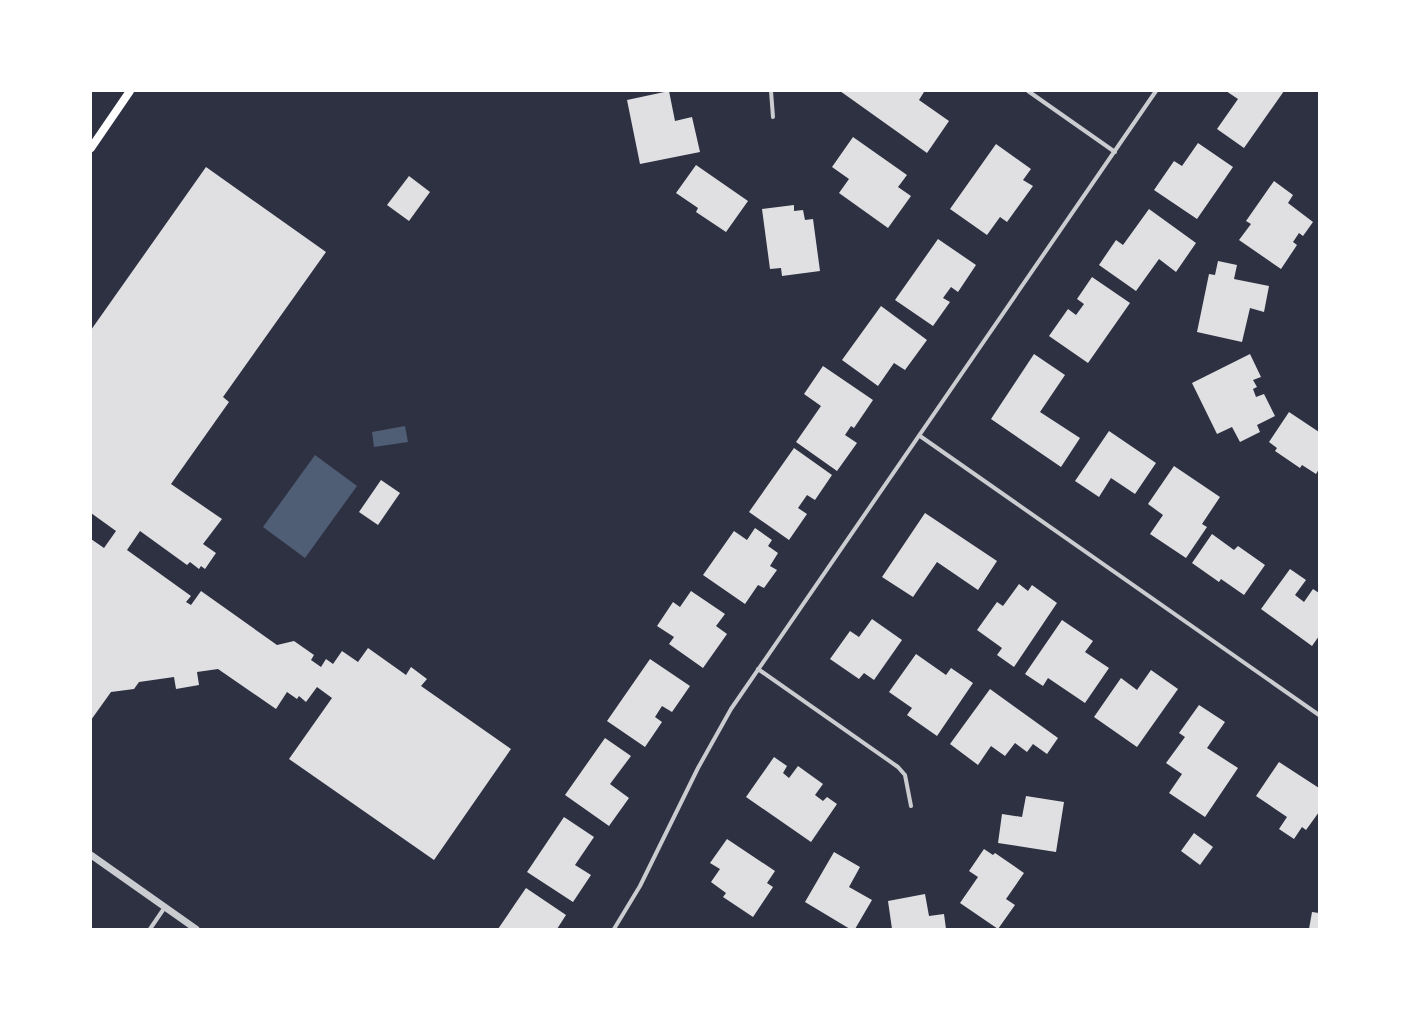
<svg xmlns="http://www.w3.org/2000/svg" width="1410" height="1020" font-family="'Alegreya Sans',sans-serif">
  <style>
    .water { fill: #4f5d75 }
    .building { fill: #e0e0e3 }
    .lines { fill: none; stroke-linecap: round; stroke-linejoin: round }
    .minor { stroke: #caccd0; stroke-width: 4 }
    .tertiary { stroke: #caccd0; stroke-width: 7 }
    .secondary { stroke: #fff; stroke-width: 8 }
  </style>
  <rect width="100%" height="100%" fill="#2d3142"/>
  <!-- water -->
  <g class="water">
    <path d="M405 426 408 442 374 447 372 432Z"/>
    <path d="M315 455 357 486 305 558 263 527Z"/>
  </g>
  <!-- building -->
  <g class="building">
    <path d="M669 91 675 121 692 117 700 152 640 164 627 100Z"/>
    <path d="M840 91H923L924 92 919 100 949 121 927 153Z"/>
    <path d="M1226 91H1284L1244 148 1217 129 1238 99Z"/>
    <path d="M853 137 907 175 898 187 911 196 888 228 839 193 849 179 832 167Z"/>
    <path d="M1198 143 1233 167 1197 219 1154 190 1174 161 1182 166Z"/>
    <path d="M996 144 1031 169 1023 180 1033 186 1007 222 1000 217 987 235 950 209Z"/>
    <path d="M696 165 748 201 726 232 696 212 698 208 676 193Z"/>
    <path d="M206 167 326 252 223 397 229 402 171 484 222 519 203 544 216 553 205 569 201 566 199 569 190 562 187 565 140 531 127 550 191 596 186 602 191 605 201 591 277 645 294 641 314 655 311 660 321 667 326 659 333 664 342 651 358 662 368 648 406 675 411 667 427 679 421 686 511 749 434 860 289 759 332 698 317 687 306 702 299 696 297 699 287 692 276 709 218 669 197 672 199 685 176 689 174 677 139 682 134 689 111 692 91 720V539L104 548 116 531 91 513V330Z"/>
    <path d="M409 176 430 192 409 221 387 205Z"/>
    <path d="M1274 181 1293 195 1288 203 1313 222 1303 236 1299 233 1293 242 1297 245 1281 269 1239 240 1251 224 1246 221Z"/>
    <path d="M794 205V211L803 210 805 220 813 219 820 271 782 276 781 268 770 269 762 209Z"/>
    <path d="M1149 209 1196 243 1176 272 1159 259 1136 291 1099 265 1116 240 1123 245Z"/>
    <path d="M938 239 976 265 958 292 951 287 943 298 950 302 933 326 895 300Z"/>
    <path d="M1218 261 1237 265 1234 279 1269 286 1264 312 1250 308 1242 342 1197 332 1209 274 1215 275Z"/>
    <path d="M1092 277 1130 303 1088 363 1049 336 1068 309 1076 315 1084 304 1077 299Z"/>
    <path d="M881 306 927 340 905 370 894 363 878 386 842 360Z"/>
    <path d="M1034 354 1065 375 1040 412 1080 438 1061 467 991 419Z"/>
    <path d="M1250 354 1261 377 1253 380 1257 387 1253 389 1256 397 1264 394 1275 416 1257 425 1260 432 1240 442 1232 427 1217 434 1192 383Z"/>
    <path d="M823 366 873 400 854 428 851 426 845 435 857 443 837 471 796 442 821 406 804 394Z"/>
    <path d="M1289 412 1319 432V469L1316 474 1302 465 1300 468 1275 451 1277 448 1269 442Z"/>
    <path d="M1109 431 1156 463 1135 494 1111 478 1099 497 1075 481Z"/>
    <path d="M794 448 832 475 815 500 807 495 798 508 807 514 789 540 749 512Z"/>
    <path d="M1174 466 1220 497 1202 524 1207 527 1186 558 1150 534 1163 515 1148 504Z"/>
    <path d="M381 480 400 493 378 525 359 512Z"/>
    <path d="M925 513 997 561 978 590 937 562 913 597 882 577Z"/>
    <path d="M755 528 772 540 768 546 778 553 770 566 777 570 764 588 758 585 745 604 703 575 734 531 747 540Z"/>
    <path d="M1212 534 1234 550 1238 546 1265 565 1244 595 1221 579 1219 582 1192 563Z"/>
    <path d="M1290 569 1306 580 1295 595 1304 602 1313 589 1319 593V636L1312 646 1261 609Z"/>
    <path d="M1019 584 1028 591 1032 585 1057 603 1014 667 997 655 1002 648 977 630 997 602 1003 606Z"/>
    <path d="M691 591 725 614 716 626 727 634 703 668 669 644 674 637 657 626 673 602 680 607Z"/>
    <path d="M872 619 902 640 874 680 864 673 859 679 830 659 850 631 859 637Z"/>
    <path d="M1062 620 1093 641 1085 652 1109 668 1085 703 1048 678 1043 686 1025 674Z"/>
    <path d="M916 654 946 675 951 668 973 683 937 736 907 715 912 708 889 692Z"/>
    <path d="M650 659 690 686 672 712 662 706 655 717 662 722 645 747 607 721Z"/>
    <path d="M1151 670 1178 689 1137 747 1094 717 1121 678 1137 690Z"/>
    <path d="M990 689 1058 738 1047 754 1033 744 1027 752 1015 743 1005 756 991 746 978 765 950 744Z"/>
    <path d="M1199 705 1225 722 1207 748 1238 768 1205 817 1169 793 1182 774 1166 763 1185 737 1179 733Z"/>
    <path d="M605 738 631 756 610 784 629 798 609 826 565 795Z"/>
    <path d="M774 757 787 766 783 773 789 778 798 766 823 784 815 795 823 801 827 797 837 804 811 842 746 797Z"/>
    <path d="M1279 762 1319 788V812L1306 830 1302 827 1294 839 1279 829 1287 817 1256 796Z"/>
    <path d="M1026 796 1064 802 1056 852 998 843 1002 814 1022 817Z"/>
    <path d="M564 817 594 837 575 865 591 875 573 902 527 872Z"/>
    <path d="M1194 833 1213 847 1200 865 1181 851Z"/>
    <path d="M727 839 775 871 767 883 773 887 753 917 723 897 726 893 711 882 720 869 710 863Z"/>
    <path d="M984 849 993 855 995 853 1024 873 1006 899 1015 905 998 929 960 903 978 877 969 871Z"/>
    <path d="M834 852 860 867 849 887 872 900 855 929H850L805 902Z"/>
    <path d="M526 888 566 915 557 929H498Z"/>
    <path d="M925 894 929 916 944 914 946 929H892L888 901Z"/>
    <path d="M1312 912 1319 913V929H1309Z"/>
  </g>
  <g class="lines">
    <!-- minor -->
    <g class="minor">
      <path d="M771 91 773 117"/>
      <path d="M1028 91 1115 152"/>
      <path d="M920 436 1319 715"/>
      <path d="M758 669 898 767 905 775 911 806"/>
      <path d="M150 929 165 907"/>
      <path d="M614 929 640 886 698 768 731 709 1156 91"/>
    </g>
    <!-- tertiary -->
    <path class="tertiary" d="M91 855 196 929"/>
    <!-- secondary -->
    <path class="secondary" d="M91 148 130 91"/>
  </g>
  <!-- border -->
  <rect width="1410" height="1020" fill="none" stroke="#ffffff" stroke-width="184"/>
</svg>
